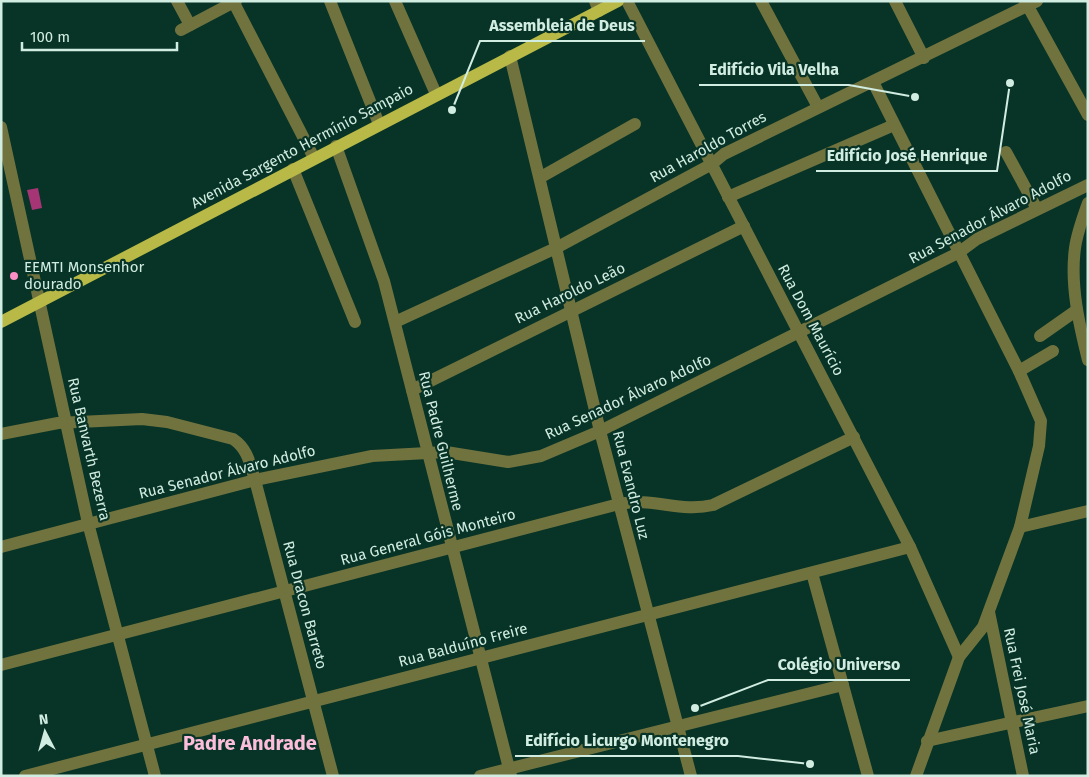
<svg xmlns="http://www.w3.org/2000/svg" width="1089" height="777" font-family="'Fira Sans',sans-serif">
  <style>
    .water { fill: #a53574 }
    .lines { fill: none; stroke-linecap: round; stroke-linejoin: round }
    .minor { stroke: #71733f; stroke-width: 12 }
    .major { stroke: #b8b946; stroke-width: 12 }
    .poi-dot { fill: #fb8fc5; stroke: #083427; stroke-width: 2 }
    .labels { text-anchor: middle; stroke-width: 4.5; stroke-linejoin: round; paint-order: stroke }
    .street-label { font-size: 15px; fill: #d1ece1; stroke: #083427 }
    .poi-label { font-size: 15px; fill: #d1ece1; stroke: #083427; text-anchor: start }
    .district-label { font-size: 20px; font-weight: bold; fill: #fdbedb; stroke: #083427 }
    .leader { fill: none; stroke: #d1ece1; stroke-width: 2 }
    .callout-dot { fill: #d1ece1; stroke: #083427; stroke-width: 2 }
    .callout-label { font-size: 16px; text-anchor: middle; font-weight: bold; fill: #d1ece1; stroke: #083427; stroke-width: 4.5; stroke-linejoin: round; paint-order: stroke }
  </style>
  <rect width="100%" height="100%" fill="#083427"/>
  <!-- water -->
  <path class="water" d="M38 188 42 208 32 210 27 190Z"/>
  <g class="lines">
    <!-- minor -->
    <g class="minor">
      <path d="M177 1 190 25"/>
      <path d="M233 1 314 158"/>
      <path d="M330 1 379 124"/>
      <path d="M395 1 436 94"/>
      <path d="M595 1 599 11"/>
      <path d="M627 1 910 547 959 657"/>
      <path d="M761 1 818 107"/>
      <path d="M895 1 924 58"/>
      <path d="M1025 1 1088 115"/>
      <path d="M181 30 236 1"/>
      <path d="M510 56 600 431 691 776"/>
      <path d="M873 82 1019 371 1041 421 1039 446 1020 527 983 627 959 657 916 776"/>
      <path d="M1 127 88 523 155 776"/>
      <path d="M336 146 384 281 511 776"/>
      <path d="M1006 152 1037 209"/>
      <path d="M293 169 355 322"/>
      <path d="M541 177 635 124"/>
      <path d="M728 197 894 125"/>
      <path d="M1088 203C1083 217 1077 233 1075 248 1070 285 1079 324 1088 360"/>
      <path d="M395 322 556 248 712 164 724 154 1037 1"/>
      <path d="M1040 336 1077 310"/>
      <path d="M1019 371 1053 351"/>
      <path d="M412 390 744 226"/>
      <path d="M1 434 58 423 142 419 167 422 233 439C248 449 250 464 255 480L333 776"/>
      <path d="M1020 527 1088 511"/>
      <path d="M1 547 255 480 372 456 446 452 508 462 541 456 600 431 958 253 977 239 1088 185"/>
      <path d="M812 573 868 776"/>
      <path d="M989 612 1023 776"/>
      <path d="M1 665 619 504C653 497 680 513 713 505L854 437"/>
      <path d="M927 741 1088 706"/>
      <path d="M25 776 910 547"/>
      <path d="M480 776 843 685"/>
    </g>
    <!-- major -->
    <path class="major" d="M1 322 618 1"/>
  </g>
  <!-- markers -->
  <circle class="poi-dot" cx="14" cy="276" r="5"/>
  <g class="labels">
    <!-- street labels -->
    <g class="street-label">
      <text transform="translate(302 146) rotate(-28)" y="5">Avenida Sargento Hermínio Sampaio</text>
      <text transform="translate(708 147) rotate(-29)" y="5">Rua Haroldo Torres</text>
      <text transform="translate(990 217) rotate(-28)" y="5">Rua Senador Álvaro Adolfo</text>
      <text transform="translate(570 293) rotate(-26)" y="5">Rua Haroldo Leão</text>
      <text transform="translate(811 320) rotate(62)" y="5">Rua Dom Maurício</text>
      <text transform="translate(628 397) rotate(-25)" y="5">Rua Senador Álvaro Adolfo</text>
      <text transform="translate(441 441) rotate(76)" y="5">Rua Padre Guilherme</text>
      <text transform="translate(89 449) rotate(77)" y="5">Rua Banvarth Bezerra</text>
      <text transform="translate(227 472) rotate(-14)" y="5">Rua Senador Álvaro Adolfo</text>
      <text transform="translate(631 485) rotate(76)" y="5">Rua Evandro Luz</text>
      <text transform="translate(428 537) rotate(-15)" y="5">Rua General Góis Monteiro</text>
      <text transform="translate(305 605) rotate(75)" y="5">Rua Dracon Barreto</text>
      <text transform="translate(463 645) rotate(-15)" y="5">Rua Balduíno Freire</text>
      <text transform="translate(1022 691) rotate(78)" y="5">Rua Frei José Maria</text>
    </g>
    <!-- poi labels -->
    <g class="poi-label">
      <text x="24" y="272">EEMTI Monsenhor<tspan x="24" dy="17">dourado</tspan></text>
    </g>
    <!-- district labels -->
    <g class="district-label">
      <text x="250" y="750">Padre Andrade</text>
    </g>
  </g>
  <!-- callouts -->
  <path class="leader" d="M452 110L480 41H645M915 97L849 85H699M1010 83L997 171H816M695 708L768 680H910M810 764L738 756H515"/>
  <g class="callout-dot">
    <circle cx="452" cy="110" r="5"/>
    <circle cx="915" cy="97" r="5"/>
    <circle cx="1010" cy="83" r="5"/>
    <circle cx="695" cy="708" r="5"/>
    <circle cx="810" cy="764" r="5"/>
  </g>
  <g class="callout-label">
    <text x="562" y="31">Assembleia de Deus</text>
    <text x="774" y="75">Edifício Vila Velha</text>
    <text x="907" y="161">Edifício José Henrique</text>
    <text x="839" y="670">Colégio Universo</text>
    <text x="627" y="746">Edifício Licurgo Montenegro</text>
  </g>
  <!-- border -->
  <rect width="1089" height="777" fill="none" stroke="#d1ece1" stroke-width="5"/>
  <!-- north arrow -->
  <g transform="translate(45 732) rotate(354)" stroke="#083427" stroke-width="4" paint-order="stroke">
  <path d="M0-4L9 19L0 12L-9 19Z" fill="#d1ece1"/>
  <text y="-8" font-size="14" font-weight="bold" text-anchor="middle" fill="#d1ece1">N</text>
  </g>
  <!-- scale -->
  <path d="M22 42v8h155v-8" fill="none" stroke="#d1ece1" stroke-width="2.5"/>
  <text x="30" y="42" font-size="15" fill="#d1ece1" stroke="#083427" stroke-width="4" paint-order="stroke">100 m</text>
</svg>
